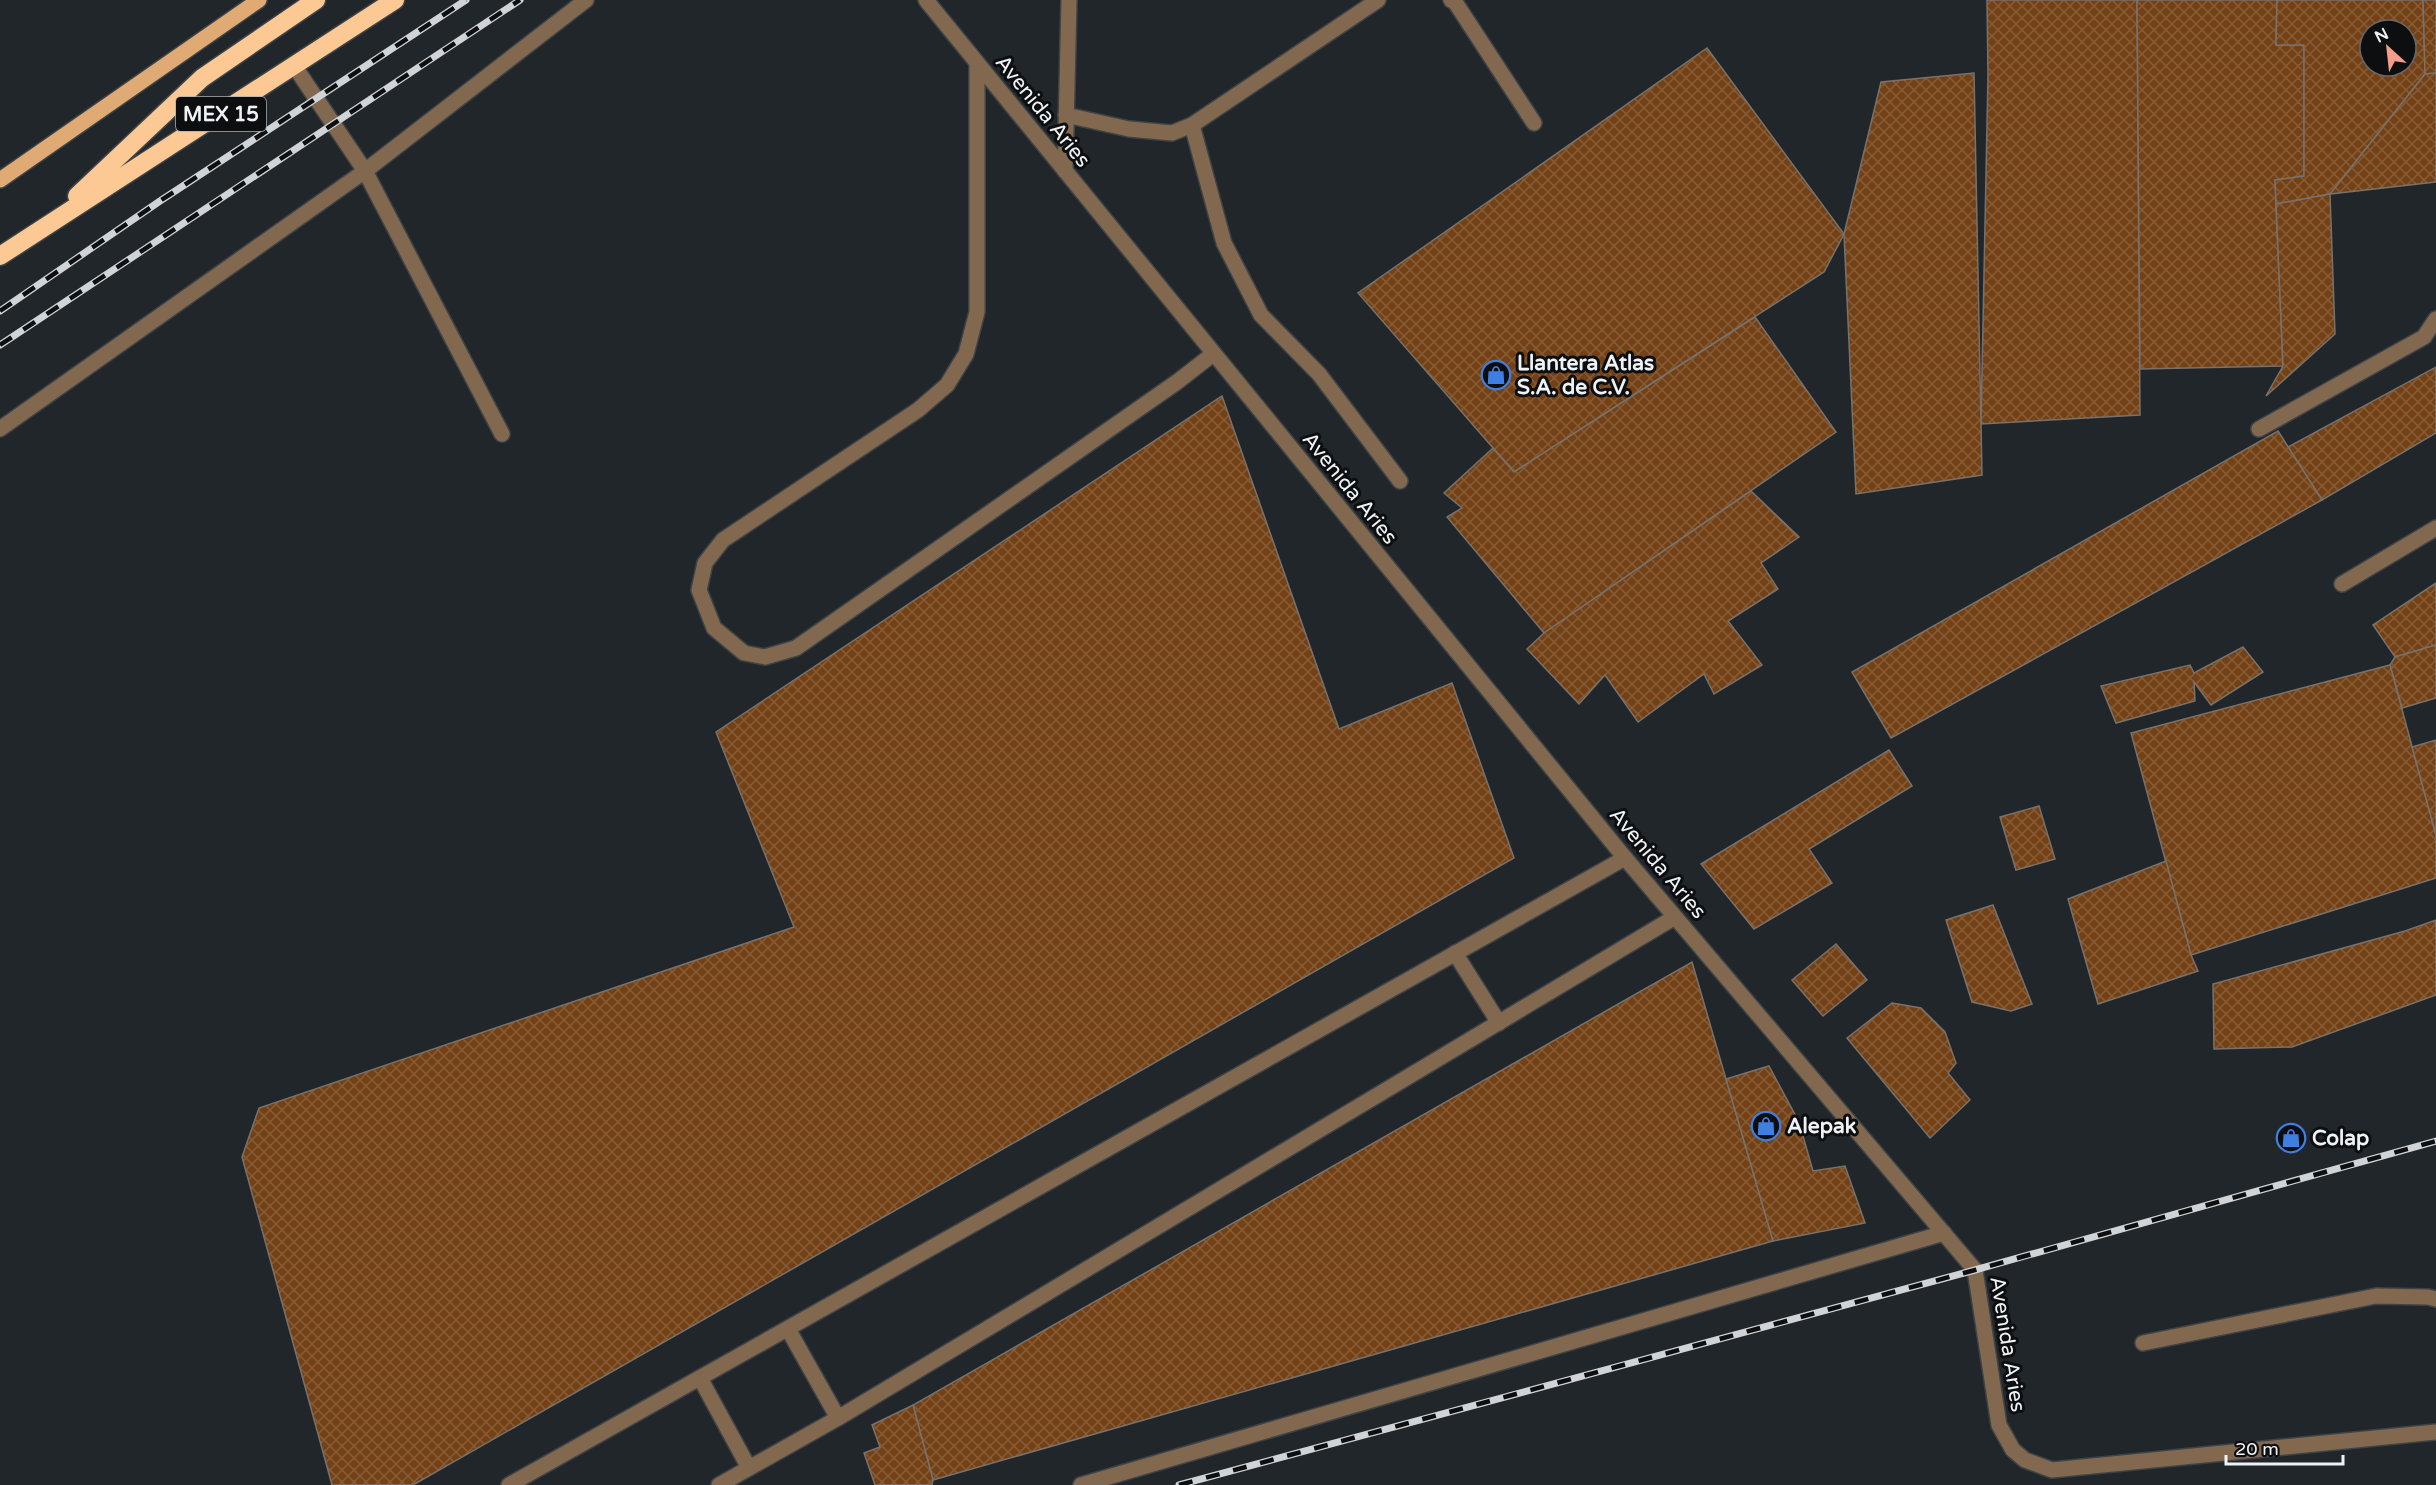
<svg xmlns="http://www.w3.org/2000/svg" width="2436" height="1485" font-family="'Varela Round',sans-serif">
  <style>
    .building { fill: url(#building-cross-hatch); stroke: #78726d; stroke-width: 1.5; fill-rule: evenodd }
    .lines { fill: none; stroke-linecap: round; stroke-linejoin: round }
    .minor-casing { stroke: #3e4347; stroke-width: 18 }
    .major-casing { stroke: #3e4347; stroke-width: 18 }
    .highway-casing { stroke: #3e4347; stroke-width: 21 }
    .minor { stroke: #82684e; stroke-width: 15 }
    .major { stroke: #e0aa74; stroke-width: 15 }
    .highway { stroke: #fcc894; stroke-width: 18 }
    .rail-casing { stroke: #d1d4d7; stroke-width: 7 }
    .rail { stroke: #0c0e10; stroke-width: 4.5; stroke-dasharray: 14; stroke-linecap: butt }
    .labels { text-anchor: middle; stroke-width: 6; stroke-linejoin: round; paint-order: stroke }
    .shield { fill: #0c0e10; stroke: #acaeb1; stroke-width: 1.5 }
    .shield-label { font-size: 20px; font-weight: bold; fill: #f0f3f6 }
    .street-label { font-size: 21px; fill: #f0f3f6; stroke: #0c0e10 }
    .poi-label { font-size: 21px; font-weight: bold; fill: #f0f3f6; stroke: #0c0e10; text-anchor: start }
  </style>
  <defs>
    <pattern id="building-cross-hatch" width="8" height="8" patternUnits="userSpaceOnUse" patternTransform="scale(1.5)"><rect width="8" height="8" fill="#734115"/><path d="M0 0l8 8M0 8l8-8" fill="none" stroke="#875d38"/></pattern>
  </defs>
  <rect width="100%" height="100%" fill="#21262a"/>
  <!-- building -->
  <g class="building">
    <path d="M1987 0H2137L2140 415 1981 424 1988 75Z"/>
    <path d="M2137 0H2277L2276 45H2304V176L2275 180 2283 366 2140 369Z"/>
    <path d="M2277 0H2423L2425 74 2330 194 2276 204 2275 180 2304 176V45H2276ZM2370 30H2406V66H2370Z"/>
    <path d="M2423 0H2436V73L2425 74Z"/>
    <path d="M1707 48 1844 234 1824 272 1514 472 1358 293Z"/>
    <path d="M1974 73 1982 475 1856 494 1844 234 1881 82Z"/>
    <path d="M2436 73V182L2330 194 2425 74Z"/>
    <path d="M2330 194 2335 334 2266 396 2283 366 2276 204Z"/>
    <path d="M1755 317 1836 432 1544 633 1447 517 1462 508 1444 493 1493 448 1514 472Z"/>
    <path d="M2436 367V433L2322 500 2288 447Z"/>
    <path d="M1222 396 1339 729 1452 683 1514 858 413 1485H332L242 1157 259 1108 794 927 716 732Z"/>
    <path d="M2278 431 2322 500 1891 738 1852 672Z"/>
    <path d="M1751 491 1799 537 1761 563 1778 589 1728 621 1762 665 1714 694 1704 674 1638 722 1605 675 1579 704 1527 649 1544 633Z"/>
    <path d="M2436 583V645L2395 657 2373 625Z"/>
    <path d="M2436 645V698L2402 708 2390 665 2395 657Z"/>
    <path d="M2243 647 2263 672 2211 705 2194 682 2195 701 2116 723 2101 686 2190 665 2194 673Z"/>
    <path d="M2390 665 2436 835V878L2191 955 2131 733Z"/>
    <path d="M2436 740V835L2412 747Z"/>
    <path d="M1889 750 1912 786 1809 849 1832 883 1754 929 1701 864Z"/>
    <path d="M2039 806 2055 859 2016 870 2000 817Z"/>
    <path d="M2166 861 2191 955 2198 971 2098 1004 2068 899Z"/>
    <path d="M1993 905 2032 1004 2011 1011 1972 1002 1946 920Z"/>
    <path d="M2436 920V995L2292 1047 2214 1049 2213 984 2405 931Z"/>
    <path d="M1836 944 1867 980 1823 1016 1792 980Z"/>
    <path d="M1692 962 1773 1241 933 1480 913 1405Z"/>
    <path d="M1892 1003 1921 1008 1945 1032 1956 1063 1948 1073 1970 1100 1930 1138 1847 1038Z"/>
    <path d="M1769 1066 1799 1122 1813 1171 1845 1166 1865 1223 1773 1241 1726 1079Z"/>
    <path d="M913 1405 933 1480 932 1485H875L864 1453 880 1447 872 1425Z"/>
  </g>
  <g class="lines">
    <!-- minor casing -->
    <g class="minor-casing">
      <g id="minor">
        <path d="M926 0 1625 858 1975 1270 1999 1425 2013 1450 2025 1460 2052 1470 2436 1432"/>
        <path d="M1451 0 1455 2 1534 123"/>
        <path d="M977 64V312L966 354 947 385 918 410 723 540 705 563 699 590 714 628 744 653 765 657 796 648 1177 382 1213 354"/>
        <path d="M295 67 365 171 502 434"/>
        <path d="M1066 115 1129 129 1172 133 1192 125 1378 0"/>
        <path d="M1192 125 1224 243 1261 315 1319 374 1400 481"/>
        <path d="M1065 171 1069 0"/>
        <path d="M0 429 365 171 586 0"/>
        <path d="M2259 429 2424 337 2436 319"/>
        <path d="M2342 584 2436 528"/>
        <path d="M1455 953 1499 1023"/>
        <path d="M788 1329 838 1418"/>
        <path d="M2143 1343 2376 1296 2428 1297 2436 1299"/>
        <path d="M700 1378 749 1468"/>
        <path d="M509 1485 1625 858"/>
        <path d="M719 1485 838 1418 1675 917"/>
        <path d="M1081 1485 1944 1233"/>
      </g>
    </g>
    <!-- major casing -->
    <g class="major-casing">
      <path id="major" d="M0 180 259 0"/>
    </g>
    <!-- highway casing -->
    <g class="highway-casing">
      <g id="highway">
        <path d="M77 196 202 78 316 0"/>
        <path d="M0 256 395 0"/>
      </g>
    </g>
    <!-- minor -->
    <use href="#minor" class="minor"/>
    <!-- major -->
    <use href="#major" class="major"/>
    <!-- highway -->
    <use href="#highway" class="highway"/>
    <!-- rail casing -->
    <g class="rail-casing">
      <g id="rail">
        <path d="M0 311 160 201 466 0"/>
        <path d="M0 345 520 0"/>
        <path d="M1179 1485 1975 1270 2436 1141"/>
      </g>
    </g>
    <!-- rail -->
    <use href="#rail" class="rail"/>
  </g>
  <!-- icons -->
  <defs>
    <g id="shop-ring" transform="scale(1.5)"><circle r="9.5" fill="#0c0e10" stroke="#3f7fe0" stroke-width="1.5"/><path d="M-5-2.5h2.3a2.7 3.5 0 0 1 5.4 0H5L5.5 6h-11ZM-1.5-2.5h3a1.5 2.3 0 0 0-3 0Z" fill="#3f7fe0"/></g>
  </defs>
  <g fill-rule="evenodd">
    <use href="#shop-ring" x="1496" y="375"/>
    <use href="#shop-ring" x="1766" y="1126"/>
    <use href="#shop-ring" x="2291" y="1138"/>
  </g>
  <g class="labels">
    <!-- shield labels -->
    <rect class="shield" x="176" y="97" width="90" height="34" rx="4.5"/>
    <g class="shield-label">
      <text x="221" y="121">MEX 15</text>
    </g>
    <!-- street labels -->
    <g class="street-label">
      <text transform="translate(1043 111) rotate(51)" y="7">Avenida Aries</text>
      <text transform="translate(1350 488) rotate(51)" y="7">Avenida Aries</text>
      <text transform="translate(1658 863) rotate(50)" y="7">Avenida Aries</text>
      <text transform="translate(2008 1344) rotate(81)" y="7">Avenida Aries</text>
    </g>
    <!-- poi labels -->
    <g class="poi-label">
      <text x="1517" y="370">Llantera Atlas<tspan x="1517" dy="24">S.A. de C.V.</tspan></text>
      <text x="1787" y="1133">Alepak</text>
      <text x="2312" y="1145">Colap</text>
    </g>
  </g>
  <!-- north arrow -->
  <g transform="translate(2388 48) rotate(333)"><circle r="28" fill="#0c0e10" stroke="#676a6c" stroke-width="1.5"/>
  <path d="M0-4.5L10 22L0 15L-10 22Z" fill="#f49d8b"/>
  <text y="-9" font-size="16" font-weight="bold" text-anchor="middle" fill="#f0f3f6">N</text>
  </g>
  <!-- scale -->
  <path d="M2226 1455v9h117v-9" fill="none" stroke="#f0f3f6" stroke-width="3"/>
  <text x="2235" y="1455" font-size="18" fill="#f0f3f6" stroke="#0c0e10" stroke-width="4.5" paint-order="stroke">20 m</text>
</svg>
